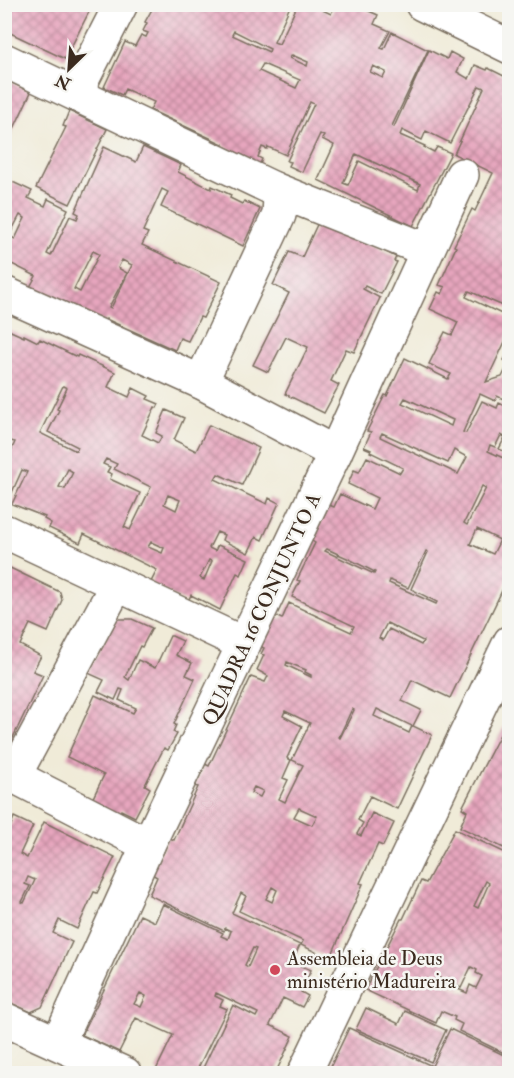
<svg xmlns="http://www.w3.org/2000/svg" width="514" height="1078" font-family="'IM FELL Double Pica',serif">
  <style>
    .building { fill: url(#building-cross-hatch); fill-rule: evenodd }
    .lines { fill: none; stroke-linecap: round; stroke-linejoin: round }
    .minor-casing { stroke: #7a6e5f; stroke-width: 36 }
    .minor { stroke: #fff; stroke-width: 33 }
    .poi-dot { fill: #d1495b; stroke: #f6f6f2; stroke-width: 2 }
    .labels { text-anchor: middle; stroke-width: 5; stroke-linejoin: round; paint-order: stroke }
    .street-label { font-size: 20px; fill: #3b2a1e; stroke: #f6f6f2 }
    .poi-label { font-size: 20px; fill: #3b2a1e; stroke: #f6f6f2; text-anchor: start }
  </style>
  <defs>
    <pattern id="building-cross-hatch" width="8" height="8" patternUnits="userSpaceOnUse" patternTransform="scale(1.5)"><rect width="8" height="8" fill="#e7a6be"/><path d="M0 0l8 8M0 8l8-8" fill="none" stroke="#bc879a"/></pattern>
  </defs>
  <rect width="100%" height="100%" fill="#f6f6f2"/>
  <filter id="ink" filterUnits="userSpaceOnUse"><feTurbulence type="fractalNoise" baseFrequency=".0167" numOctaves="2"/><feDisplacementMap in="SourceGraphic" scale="12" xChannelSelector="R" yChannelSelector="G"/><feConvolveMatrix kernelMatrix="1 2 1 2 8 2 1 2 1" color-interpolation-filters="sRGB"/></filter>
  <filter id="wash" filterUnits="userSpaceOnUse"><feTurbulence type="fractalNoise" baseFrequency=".008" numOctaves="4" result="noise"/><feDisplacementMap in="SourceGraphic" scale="24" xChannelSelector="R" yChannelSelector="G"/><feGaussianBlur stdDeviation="1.35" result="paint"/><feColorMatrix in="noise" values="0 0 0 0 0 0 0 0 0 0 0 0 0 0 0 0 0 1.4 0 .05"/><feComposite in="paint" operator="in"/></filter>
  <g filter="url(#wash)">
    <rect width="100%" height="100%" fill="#f0ebd8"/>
    <g id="blocks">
      <!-- building -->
      <g class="building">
        <path d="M4 4H93L65 59 4 30Z"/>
        <path d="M155 4H217L215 8 221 10 224 4H291L274 42 279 44 298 4H310L331 14 335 5H355L378 15 374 24 390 31 381 48 384 49 392 32 428 50 392 126 394 127 429 50 447 59 450 52 463 59 457 72 469 79 475 65 487 70 488 68 510 79V309L469 291 466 297 510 318V331L486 382 502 377 509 363 504 360 510 350V402L497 396 495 401 480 394 463 432 466 433 482 401 497 408 499 403 510 408V454L499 449 505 437 501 435 495 447 490 445 488 451 510 461V574L450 698 412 680 402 701 421 710 413 726 432 735 397 809 370 796 358 820 363 823 357 834 361 836 372 813 394 823 383 846 378 844 360 883 363 884 330 959 301 945 303 941 239 911 246 896 241 893 232 913 300 945 292 962 311 970 301 992 308 996 302 1007 283 998 270 1025 293 1036 275 1074H163L156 1070 173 1035 136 1018 119 1052 82 1035 140 915 155 922 163 904 223 933 221 936 228 939 231 931 225 928 224 931 149 895 157 877 150 873 168 837 174 840 198 787 195 786 205 764 209 766 251 677 265 682 268 676 257 670 264 655 261 654 264 648 260 646 275 616 282 619 289 603 351 632 354 626 292 597 300 581 297 580 315 543 312 541 329 505 334 507 340 494 372 509 377 498 348 484 354 470 359 472 367 457 400 473 403 468 370 452 371 450 364 447 371 432 367 431 385 395 387 396 405 358 448 379 451 374 429 364 445 332 452 335 458 322 430 309 438 292 442 294 445 287 439 285 456 247 454 246 472 209 475 211 493 173 454 154 484 88 479 86 450 143 426 131 422 140 402 130 400 135 425 146 424 147 434 152 437 147 451 153 413 226 318 180 334 145 322 139 324 136 320 134 302 172 289 166 291 162 287 161 314 104 310 102 286 155 268 147 267 149 262 147 258 157 262 159 260 164 223 146V144L150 110 154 102 125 89 122 95 104 87 125 42 135 46 141 35 146 37 148 33 143 31 147 23 145 22ZM234 31 270 49 269 52 232 35ZM292 55 308 62 307 66 290 58ZM263 64 300 80 296 88 259 71ZM373 66 386 72 383 78 370 72ZM356 154 420 184 418 190 359 161 348 185 343 183ZM405 398 453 420 451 426 402 403ZM382 433 448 463 454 450 467 457 458 474 380 437ZM482 486 486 488 467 525 464 523ZM477 529 500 540 493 554 470 544ZM327 549 347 558 375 572 374 574 325 551ZM426 551 428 552 411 589 437 602 436 604 389 583 390 580 408 588ZM387 623 423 641 421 645 389 629 383 640 379 638ZM287 662 306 670 305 672 311 675V677L286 665ZM352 709 354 710 340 738 339 737ZM377 709 412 726 409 733 374 716ZM285 711 310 723 292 760 303 765 285 802 279 799 288 780 283 778 291 760 287 758 302 726 283 716ZM254 787 263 791 260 797 251 793ZM299 808 317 816 312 825 294 817ZM272 887 277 890 272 902 266 899ZM253 948 256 949 248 967 245 965ZM140 993 146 996 141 1007 134 1004ZM216 993 258 1013 256 1017 233 1005 202 1070 198 1068 227 1009 220 1006 223 1000 215 996Z"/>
        <path d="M4 79 31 92 4 150Z"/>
        <path d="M69 111 107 129 70 204 36 188 66 127 63 126Z"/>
        <path d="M104 147 136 162 143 147 181 165 178 172 211 189 212 186 231 195 230 198 242 204 244 201 260 209 243 246 161 207 168 192 162 189 143 231 148 233 142 245 221 282 203 318 200 317 188 341 180 338 175 350 106 319 104 323 30 287 36 276 4 260V178L32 191 28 198 45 206 48 199 68 209 47 254 51 256 70 216 77 219 79 214 75 212ZM20 215 25 218 15 239 9 236ZM93 251 99 254 80 292 74 289ZM122 260 132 265 111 308 109 307 127 273 118 268Z"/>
        <path d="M321 216 360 239 396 257 394 261 397 262 381 294 365 286 363 289 380 298 354 352 346 349 331 381 339 385 324 413 285 394 308 347 286 337 268 372 253 365 289 293 273 285 289 252 302 257Z"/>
        <path d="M4 328 24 337V335L38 342 40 339 77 357 78 355 115 372 108 387 129 397 133 388 149 396 147 399 159 404 157 408 155 407 142 435 158 443 162 436 156 433 166 410 184 418 174 440 196 451 209 425 259 448 242 485 218 474 215 479 267 504 269 498 279 503 262 540 256 537 248 553 222 540 224 535 217 532 209 548 215 551 218 545 248 559 241 575 237 573 220 610 191 595 187 603 150 584 157 570 84 534 80 543 49 528 51 523 44 519 45 517 12 504 27 472 22 470 5 508V464L15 442 11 441 4 453ZM63 386 67 388 57 409 59 410 48 432 78 447 76 451 40 433ZM106 459 117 464 114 469 151 487 130 530 124 527 140 493 110 479 112 474 107 472 110 467 103 464ZM68 469 73 472 65 489 59 487ZM168 495 180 500 176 510 164 504ZM151 542 164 548 162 553 148 547ZM209 560 212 561 204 580 200 578Z"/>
        <path d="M4 565 60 592 62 600 48 632 30 624 20 645 41 656 33 671 43 675 7 750 4 749Z"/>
        <path d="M115 619H132L152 628 142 647 140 646 125 677 129 680 138 660 155 668 170 636H172L183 641 176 655 192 663 186 675 195 679 174 724 176 725 173 732 177 734 168 750 164 748 145 785 150 788 135 817 121 810 116 819 89 806 104 775 67 757 95 695 133 713 136 708 119 700 123 690 120 689 115 700 98 692 104 680 88 673Z"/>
        <path d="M510 715V851L460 827 467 811 462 808Z"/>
        <path d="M14 817 33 826 20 854 27 858 44 822 115 857 97 893 94 892 77 929 59 920 53 933 72 942 42 1007 31 1012 4 1000V822L11 825ZM28 877 35 880 24 903 22 902 30 886 25 884Z"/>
        <path d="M455 829 510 855V1008L507 1007 505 1011 510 1013V1056L459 1031 462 1024 454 1020 455 1017 441 1011 436 1023 365 990 401 919H403L421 881 426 883ZM486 881 489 883 478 908 474 906ZM471 967 477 970 476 973 482 976 476 988 470 985 467 993 435 979 437 977 461 988Z"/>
        <path d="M366 1008 399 1024 405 1011 446 1030 431 1062 356 1029Z"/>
        <path d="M349 1028 432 1066 450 1029 510 1058V1074H327Z"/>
      </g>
    </g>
  </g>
  <g filter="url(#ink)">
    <use href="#blocks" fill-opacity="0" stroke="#7a6e5f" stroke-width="1.5"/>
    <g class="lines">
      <!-- minor casing -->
      <g class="minor-casing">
        <g id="minor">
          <path d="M422 4 510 47"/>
          <path d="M4 60 274 189 427 250"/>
          <path d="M76 92 121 4"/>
          <path d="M4 293 201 382 335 453"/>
          <path d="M201 382 279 215 280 198 274 189"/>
          <path d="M4 531 244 644"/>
          <path d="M4 771 148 845"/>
          <path d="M14 776 117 584"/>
          <path d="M4 1019 125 1074"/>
          <path d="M58 1043 148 845 335 453 462 175"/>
          <path d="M304 1074 510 642"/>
        </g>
      </g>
      <!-- minor -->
      <use href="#minor" class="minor"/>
    </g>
  </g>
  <!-- markers -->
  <circle class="poi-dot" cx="275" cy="970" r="6"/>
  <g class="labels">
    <!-- street labels -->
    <g class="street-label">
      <text transform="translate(261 609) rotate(-65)" y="7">QUADRA 16 CONJUNTO A</text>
    </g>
    <!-- poi labels -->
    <g class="poi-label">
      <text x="287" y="965">Assembleia de Deus<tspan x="287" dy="23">ministério Madureira</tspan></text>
    </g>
  </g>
  <!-- margin -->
  <rect width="514" height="1078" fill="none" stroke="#f6f6f2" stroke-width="24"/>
  <!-- north arrow -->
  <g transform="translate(69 69) rotate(205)" stroke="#f6f6f2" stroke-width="4.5" paint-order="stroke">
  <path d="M0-4.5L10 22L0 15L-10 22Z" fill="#3b2a1e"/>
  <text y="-9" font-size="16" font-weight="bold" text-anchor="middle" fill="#3b2a1e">N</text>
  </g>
</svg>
